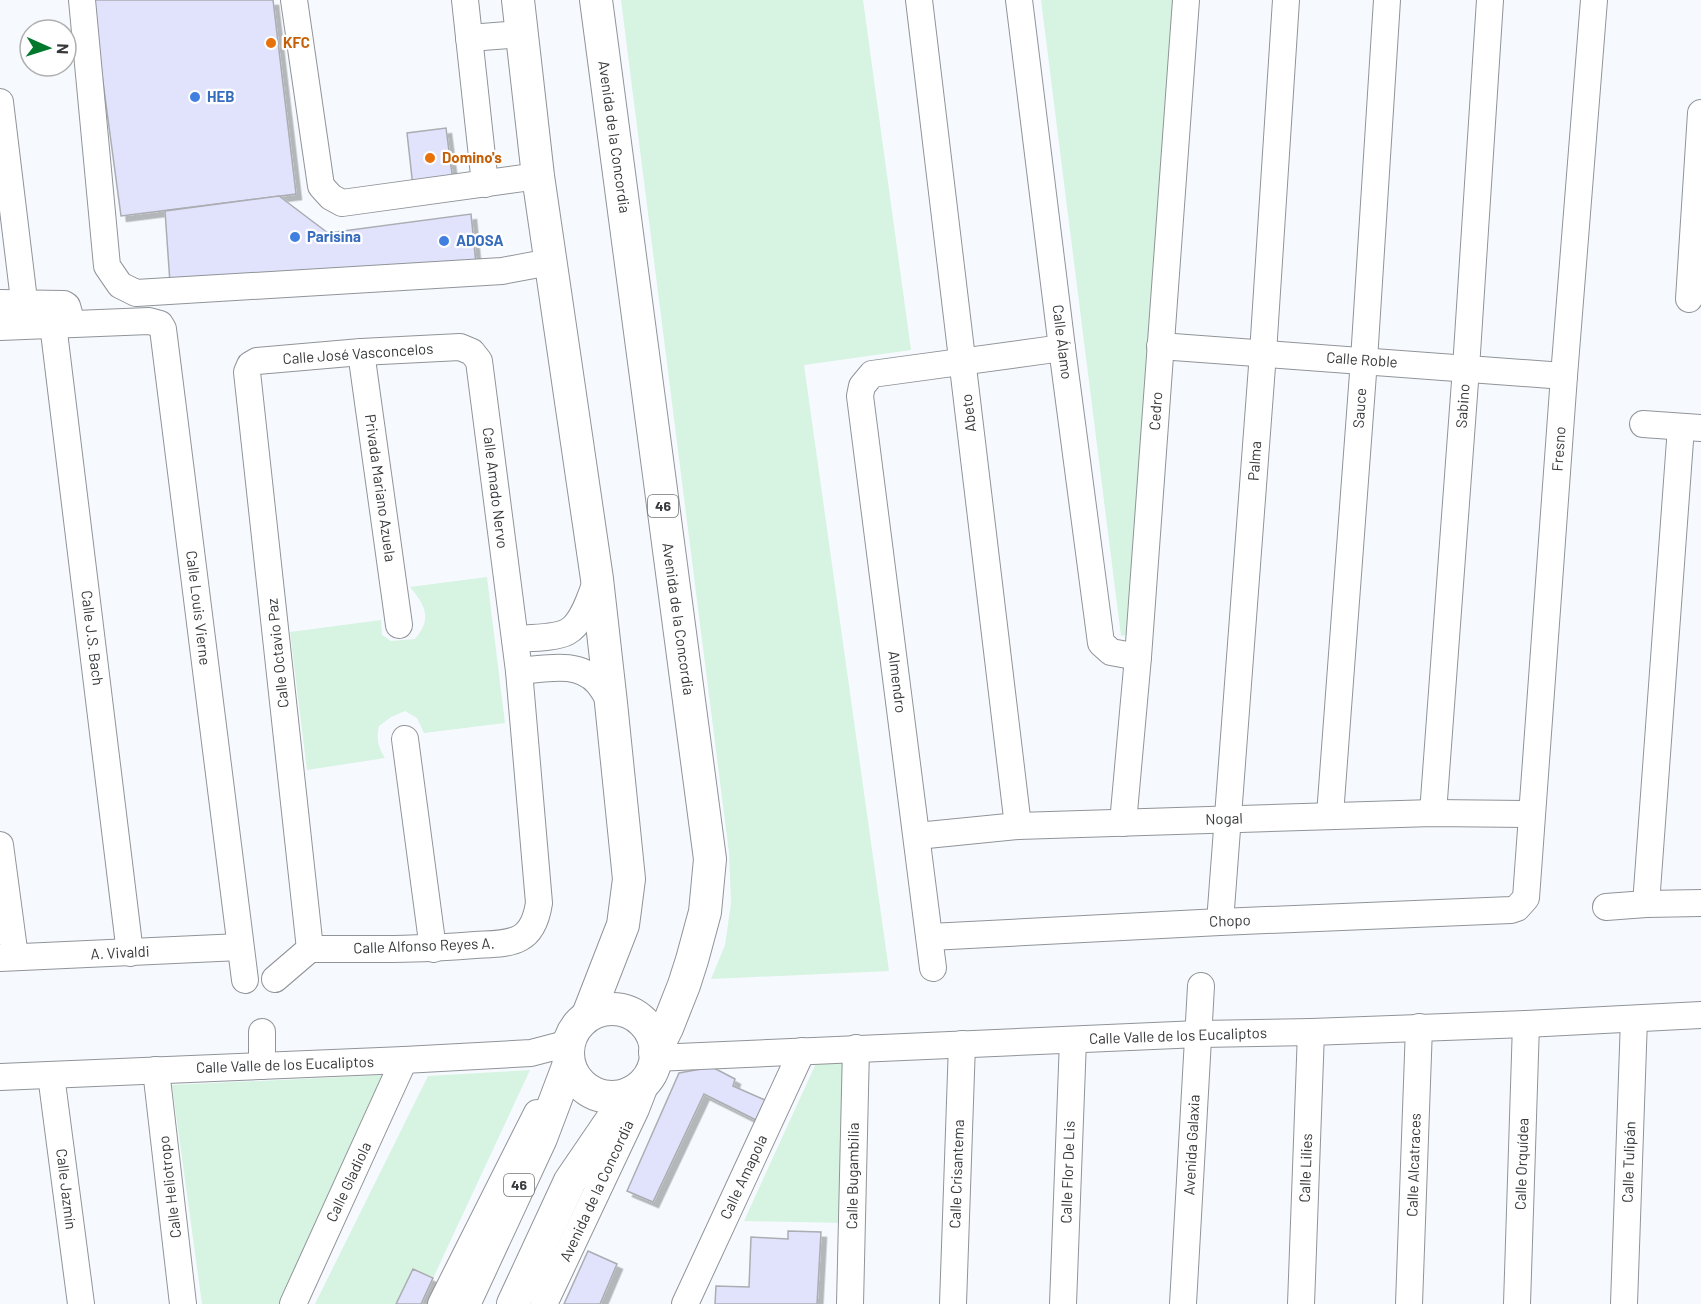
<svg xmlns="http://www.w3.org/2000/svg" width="1701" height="1304" font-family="Barlow,sans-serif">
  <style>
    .green { fill: #d7f3e2 }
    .building { fill: #e1e3fc; stroke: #acadb2; stroke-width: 1.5; filter: url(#shadow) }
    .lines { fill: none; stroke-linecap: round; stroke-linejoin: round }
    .minor-casing { stroke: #909498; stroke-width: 28 }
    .major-casing { stroke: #909498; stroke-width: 34 }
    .minor { stroke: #fff; stroke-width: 26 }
    .major { stroke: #fff; stroke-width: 32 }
    .food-dot { fill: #e8710a; stroke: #fff; stroke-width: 2 }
    .shop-dot { fill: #3f7fe0; stroke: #fff; stroke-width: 2 }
    .labels { text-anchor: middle; stroke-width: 4.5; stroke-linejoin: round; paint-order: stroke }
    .shield { fill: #fff; stroke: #737475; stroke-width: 1.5 }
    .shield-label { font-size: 14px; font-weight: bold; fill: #37383a }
    .food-label { font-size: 15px; font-weight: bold; fill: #c56008; stroke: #fff; text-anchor: start }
    .shop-label { font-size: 15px; font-weight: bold; fill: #366cbe; stroke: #fff; text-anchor: start }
    .street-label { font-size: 15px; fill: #37383a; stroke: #fff }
  </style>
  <defs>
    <filter id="shadow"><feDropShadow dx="5.5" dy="5.5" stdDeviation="0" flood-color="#0004"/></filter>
  </defs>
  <rect width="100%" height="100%" fill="#f6fafe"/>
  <!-- green -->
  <g class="green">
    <path d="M621 0H863L911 350 804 365 889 971 711 979 725 945 731 903 729 853Z"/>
    <path d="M1041 0H1179L1135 633 1121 636Z"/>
    <path d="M487 577 505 723 424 733 417 718 405 711 391 717 379 726C376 739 378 747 385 758L307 770 290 632 381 620 382 635 391 641 415 639C432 619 426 606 410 587Z"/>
    <path d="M818 1059 848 1060 843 1223 744 1221Z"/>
    <path d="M530 1070 421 1304H315L428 1076Z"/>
    <path d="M384 1075 280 1304H202L172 1085Z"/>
  </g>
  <!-- building -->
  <g class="building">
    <path d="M92 0H273L296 194 121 216Z"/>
    <path d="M446 128 453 182 413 187 407 133Z"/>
    <path d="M279 196 328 233 471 214 476 264 170 283 165 211Z"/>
    <path d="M712 1067 735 1079 733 1086 765 1100 756 1120 704 1094 653 1202 627 1191 679 1073Z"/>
    <path d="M788 1231 821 1232 817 1304H715L716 1286 749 1287 751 1237 788 1239Z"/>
    <path d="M588 1251 617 1264 600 1304H564Z"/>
    <path d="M413 1269 433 1278 421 1304H396Z"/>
  </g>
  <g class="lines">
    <!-- minor casing -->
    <g class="minor-casing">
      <g id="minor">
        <path d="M82 0 107 266 120 285 136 293 502 271 550 262"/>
        <path d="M294 0 321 186 331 197 342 203 538 176"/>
        <path d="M465 0 485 184"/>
        <path d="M919 0 1018 826"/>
        <path d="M1019 0 1062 348 1101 643 1111 652 1138 657"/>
        <path d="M469 38 521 34"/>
        <path d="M0 102 27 325"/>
        <path d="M1689 299 1701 113"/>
        <path d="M0 303 64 304 67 306 72 324"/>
        <path d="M53 324 130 953"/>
        <path d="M0 327 149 321 160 324 163 329 245 980"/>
        <path d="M1160 346 1564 376"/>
        <path d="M460 347 472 352 479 361 519 671 539 903C537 916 533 931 520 938 507 945 489 944 475 945 420 950 365 949 310 949L247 372 250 365 257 361 361 352Z"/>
        <path d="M361 352 399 625"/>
        <path d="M1643 424 1701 428"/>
        <path d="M515 639C528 638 556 638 567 632 583 624 591 595 597 579"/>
        <path d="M519 671C546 669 578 660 598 683 603 689 607 696 611 703"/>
        <path d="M405 739 433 949"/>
        <path d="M1433 813 1466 368 1490 0"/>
        <path d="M1330 815 1364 360 1387 0"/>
        <path d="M1123 823 1138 657 1186 0"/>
        <path d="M917 836 1018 826 1433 813 1531 814"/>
        <path d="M0 845 15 957"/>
        <path d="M1646 904 1681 427"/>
        <path d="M1606 907 1646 904 1701 903"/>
        <path d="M1220 922 1263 353 1286 0"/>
        <path d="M930 937 1220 922 1511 910 1517 908 1526 898 1564 376 1594 0"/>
        <path d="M0 958 240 947"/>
        <path d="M933 968 860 396 862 386 872 374 1062 348"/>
        <path d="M275 979 310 949"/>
        <path d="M262 1032V1066"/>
        <path d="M655 1058 1199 1034 1311 1032 1526 1024 1701 1015"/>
        <path d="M156 1070 183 1304"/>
        <path d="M51 1075 81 1304"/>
        <path d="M0 1077 404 1060 531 1053 569 1043"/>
        <path d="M293 1304 404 1060"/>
        <path d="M441 1304 537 1113"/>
        <path d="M544 1304 636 1109 648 1078"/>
        <path d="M685 1304 802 1051"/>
        <path d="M850 1304 856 1048"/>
        <path d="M953 1304 962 1044"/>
        <path d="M1063 1304 1073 1040"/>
        <path d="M1183 1304 1201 986"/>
        <path d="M1301 1304 1311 1032"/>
        <path d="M1409 1304 1419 1027"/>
        <path d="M1517 1304 1526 1024"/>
        <path d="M1624 1304 1634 1019"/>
      </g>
    </g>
    <!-- major casing -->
    <g class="major-casing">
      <g id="major">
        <path d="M518 0 538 176 597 579 611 703 629 879 623 925 588 1015"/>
        <path d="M596 0 710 859 705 912 692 960 684 985 667 1028 655 1052"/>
        <circle cx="612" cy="1053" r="44"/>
        <path d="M464 1304 541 1138 569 1064"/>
        <path d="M513 1304 570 1181 630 1093"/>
      </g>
    </g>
    <!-- minor -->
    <use href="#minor" class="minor"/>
    <!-- major -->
    <use href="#major" class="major"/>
  </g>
  <!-- markers -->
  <g class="food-dot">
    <circle cx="271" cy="43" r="6"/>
    <circle cx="430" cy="158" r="6"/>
  </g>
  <g class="shop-dot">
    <circle cx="195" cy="97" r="6"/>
    <circle cx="295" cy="237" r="6"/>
    <circle cx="444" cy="241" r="6"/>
  </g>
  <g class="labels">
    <!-- shield labels -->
    <g class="shield">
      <rect x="648" y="495" width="30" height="22" rx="4.5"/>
      <rect x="504" y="1174" width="30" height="22" rx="4.5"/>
    </g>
    <g class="shield-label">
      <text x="663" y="511">46</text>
      <text x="519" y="1190">46</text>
    </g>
    <!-- food labels -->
    <g class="food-label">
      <text x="283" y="48">KFC</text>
      <text x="442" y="163">Domino's</text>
    </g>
    <!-- shop labels -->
    <g class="shop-label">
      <text x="207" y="102">HEB</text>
      <text x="307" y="242">Parisina</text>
      <text x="456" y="246">ADOSA</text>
    </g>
    <!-- street labels -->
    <g class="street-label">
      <text transform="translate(614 137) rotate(82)" y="5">Avenida de la Concordia</text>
      <text transform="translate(1062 342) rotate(83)" y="5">Calle Álamo</text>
      <text transform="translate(358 354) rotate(-4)" y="5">Calle José Vasconcelos</text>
      <text transform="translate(1362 360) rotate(4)" y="5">Calle Roble</text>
      <text transform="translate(1463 406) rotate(-86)" y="5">Sabino</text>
      <text transform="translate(1360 408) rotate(-86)" y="5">Sauce</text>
      <text transform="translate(1156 411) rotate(-86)" y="5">Cedro</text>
      <text transform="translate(969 413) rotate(-97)" y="5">Abeto</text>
      <text transform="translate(1559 449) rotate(-86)" y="5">Fresno</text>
      <text transform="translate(1255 461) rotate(-86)" y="5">Palma</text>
      <text transform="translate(380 488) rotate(82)" y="5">Privada Mariano Azuela</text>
      <text transform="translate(495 488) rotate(83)" y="5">Calle Amado Nervo</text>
      <text transform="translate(198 608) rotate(83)" y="5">Calle Louis Vierne</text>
      <text transform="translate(678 619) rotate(82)" y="5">Avenida de la Concordia</text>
      <text transform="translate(92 638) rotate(83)" y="5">Calle J.S. Bach</text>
      <text transform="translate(278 653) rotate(-96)" y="5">Calle Octavio Paz</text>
      <text transform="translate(897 682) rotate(83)" y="5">Almendro</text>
      <text transform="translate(1224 819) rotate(-2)" y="5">Nogal</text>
      <text transform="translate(1230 921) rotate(-2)" y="5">Chopo</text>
      <text transform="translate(424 946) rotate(-2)" y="5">Calle Alfonso Reyes A.</text>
      <text transform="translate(120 953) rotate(-3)" y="5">A. Vivaldi</text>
      <text transform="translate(1178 1036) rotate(-2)" y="5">Calle Valle de los Eucaliptos</text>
      <text transform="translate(285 1065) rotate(-2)" y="5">Calle Valle de los Eucaliptos</text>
      <text transform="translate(1192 1145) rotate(-87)" y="5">Avenida Galaxia</text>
      <text transform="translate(1629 1162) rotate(-88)" y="5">Calle Tulipán</text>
      <text transform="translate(1522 1164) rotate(-88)" y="5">Calle Orquídea</text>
      <text transform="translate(1414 1165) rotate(-88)" y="5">Calle Alcatraces</text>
      <text transform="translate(1306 1168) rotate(-88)" y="5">Calle Lilies</text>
      <text transform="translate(1068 1172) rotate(-88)" y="5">Calle Flor De Lis</text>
      <text transform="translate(957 1174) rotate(-88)" y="5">Calle Crisantema</text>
      <text transform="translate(853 1176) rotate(-89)" y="5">Calle Bugambilia</text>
      <text transform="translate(744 1177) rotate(-65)" y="5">Calle Amapola</text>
      <text transform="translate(349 1182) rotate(-65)" y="5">Calle Gladiola</text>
      <text transform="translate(170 1187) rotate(-97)" y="5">Calle Heliotropo</text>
      <text transform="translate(66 1189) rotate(83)" y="5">Calle Jazmín</text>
      <text transform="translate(597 1191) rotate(-65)" y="5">Avenida de la Concordia</text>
    </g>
  </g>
  <!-- north arrow -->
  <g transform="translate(48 48) rotate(93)"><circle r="28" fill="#ffffff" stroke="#afafb0" stroke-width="1.5"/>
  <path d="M0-4.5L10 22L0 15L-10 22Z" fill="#02782d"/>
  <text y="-9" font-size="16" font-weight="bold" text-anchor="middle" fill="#37383a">N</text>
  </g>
</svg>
